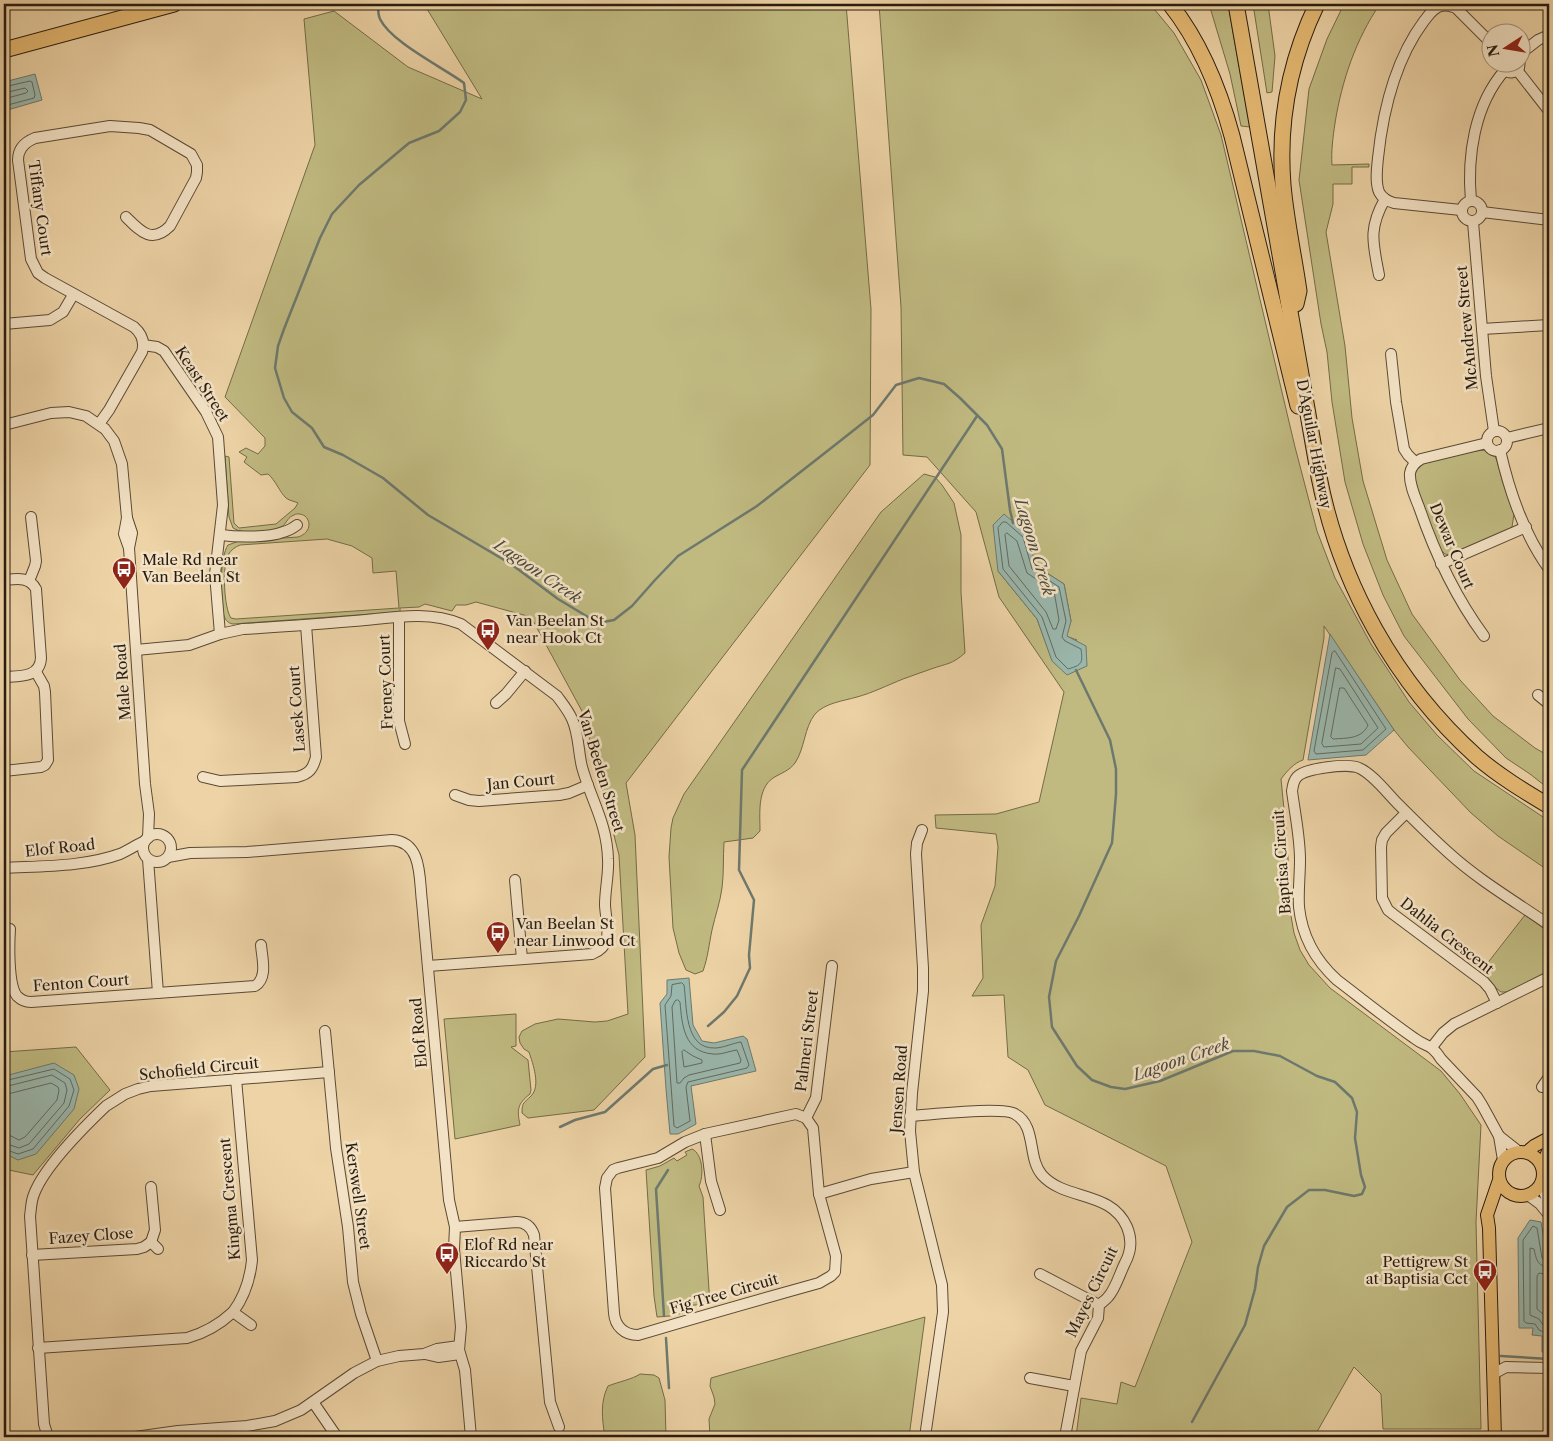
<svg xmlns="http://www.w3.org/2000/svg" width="1553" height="1441" font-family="'Libre Caslon Text',serif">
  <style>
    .green { fill: #c0ba81; stroke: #746b48; fill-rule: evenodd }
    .water { fill: #9ab7ad; stroke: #6d796e }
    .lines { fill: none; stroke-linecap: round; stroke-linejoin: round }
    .shore { stroke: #626a5e; stroke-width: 1 }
    .stream { stroke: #6d796e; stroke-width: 2.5 }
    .minor-casing { stroke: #5a4a35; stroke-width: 12 }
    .major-casing { stroke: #291c0f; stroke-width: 14 }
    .highway-casing { stroke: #291c0f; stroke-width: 17 }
    .minor { stroke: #f3e2c5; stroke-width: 10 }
    .major { stroke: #e6ba73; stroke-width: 12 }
    .highway { stroke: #e6ba73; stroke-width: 15 }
    .labels { text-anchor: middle; stroke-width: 5; stroke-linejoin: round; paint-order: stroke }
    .street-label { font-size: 15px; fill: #291c0f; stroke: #f3e2c5 }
    .poi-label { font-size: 15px; fill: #291c0f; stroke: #f3e2c5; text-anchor: start }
    .water-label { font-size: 16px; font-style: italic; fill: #4b4a3e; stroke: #f3e2c5 }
  </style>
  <rect width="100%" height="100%" fill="#edd3a6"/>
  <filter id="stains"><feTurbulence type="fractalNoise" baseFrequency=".004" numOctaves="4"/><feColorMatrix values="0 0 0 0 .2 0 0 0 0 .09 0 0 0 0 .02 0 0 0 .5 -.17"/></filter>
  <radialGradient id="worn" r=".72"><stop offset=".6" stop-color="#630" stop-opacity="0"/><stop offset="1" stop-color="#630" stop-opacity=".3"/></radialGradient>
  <!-- green -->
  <g class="green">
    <path d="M424 4H846L871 309 870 465 626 783 635 835 645 1057 594 1110 528 1118 522 1113C522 1102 524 1103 531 1096 541 1086 533 1064 529 1052L524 1049 520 1043 519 1037 522 1031 535 1024 558 1019 595 1022 607 1021 628 1014 619 855 583 713 531 617 476 602 466 605H456L452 611 425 604 419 607 400 608V612L233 624C228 623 226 621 224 616 219 603 220 556 228 545L239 541 298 537C308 534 313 524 305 516 302 514 297 513 294 515 288 517 287 522 283 526 274 533 243 535 233 528L229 517 225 456 229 457 234 523 239 528 276 524 295 508 298 503C294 501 290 501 286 498 279 491 276 481 268 474L261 475 244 462 247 457 239 452 246 448 258 454 265 446V438L225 397 315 145 304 19 334 11 408 67 482 99ZM327 539 352 546 372 558 373 573 396 571 399 608 236 619 231 618C224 609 222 566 228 555 231 550 235 547 240 545Z"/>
    <path d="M879 4H1150L1174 33 1201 80 1221 135 1295 447 1317 531 1335 578 1371 644 1409 702 1437 735 1474 771 1549 821V871L1498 836 1471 813 1408 747 1394 730 1324 626V638L1303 760C1294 763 1287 771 1281 779L1287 839 1291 916 1294 933 1300 950 1309 965 1330 988 1441 1071 1460 1094 1481 1125 1476 1222 1481 1429H1383L1381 1394 1354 1367 1314 1437H1202L1203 1433 1180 1436V1437H1076L1081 1398 1117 1404 1121 1382 1135 1387 1192 1242 1166 1166 1045 1105 1028 1070 1008 1057 1004 995 972 996 983 978 981 925 995 886 998 847 996 834 936 828 935 815 996 814 1039 802 1064 692 999 597 976 512 927 457 903 455 901 307ZM1027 535 1036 566 1064 584 1071 621 1066 636 1077 640 1052 660 1037 619 998 571Z"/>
    <path d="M1209 4H1228L1250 127 1241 126 1230 74Z"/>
    <path d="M1253 4H1268L1275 56 1272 92 1267 93Z"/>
    <path d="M1344 4H1380C1356 39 1342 80 1335 123 1333 137 1331 151 1332 165L1369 164V167H1352V184H1333V204L1326 232 1345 346 1352 418 1363 481 1387 560 1412 614 1460 680 1493 716 1535 748 1549 756V789L1530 774 1506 758 1468 719 1404 636 1383 595 1363 544 1345 482 1332 402 1327 352 1321 324 1299 180 1309 89 1327 39Z"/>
    <path d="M1486 450 1495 456 1497 461 1503 483 1514 514 1512 527 1506 531 1451 555 1445 554 1438 547 1417 487 1414 474 1423 462 1463 452Z"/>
    <path d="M924 474 935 477 942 485 954 503 961 535V592L965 653C951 665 948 663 931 669 922 672 912 676 903 679 888 685 872 693 857 697 843 701 825 703 815 714 804 728 805 748 795 763 789 771 781 773 773 778 757 789 760 814 760 831L753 838 724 842C723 857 724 873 722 888 720 903 715 916 712 930 709 944 708 957 703 971L695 974 686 970 679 953 673 928 669 857 671 828 673 818 684 794 881 512Z"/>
    <path d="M1525 915 1549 932V972L1507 992H1501L1479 974Z"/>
    <path d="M516 1014V1046L511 1047 528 1060 531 1090 530 1094C517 1104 517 1110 520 1125L455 1139 444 1019Z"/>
    <path d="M76 1047 110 1090 80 1119 33 1175 4 1169V1052Z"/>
    <path d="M692 1149C703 1154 704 1176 699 1186L703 1197 710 1305H691L682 1309 683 1313 670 1316 657 1317 654 1296 646 1170 660 1166 674 1158 677 1161 687 1155 685 1152Z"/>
    <path d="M925 1317 909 1437H710L709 1419 715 1404 714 1397 710 1386 711 1378Z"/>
    <path d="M640 1374 654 1375 659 1378 665 1400 666 1437H605C602 1419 600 1402 608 1386 618 1382 633 1379 640 1374Z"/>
  </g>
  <!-- water -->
  <g class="water">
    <path d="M35 74 42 100 4 111V82Z"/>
    <path d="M1004 514 1027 534 1036 566 1064 584 1071 621 1067 636 1086 646 1087 666 1067 675 1052 661 1037 619 998 571 993 525Z"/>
    <path d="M1330 634 1394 730 1366 755 1308 760Z"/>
    <path d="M689 978 693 1025 702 1041 714 1043 743 1036 747 1039 756 1071 691 1086 696 1124 678 1134H670L666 1089 660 1003 667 994V980Z"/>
    <path d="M54 1063 74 1075 79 1089 74 1109 36 1154 18 1160 4 1153V1078L5 1076Z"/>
    <path d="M1530 1220 1541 1222 1549 1269V1352H1542V1336L1532 1335 1533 1328H1519L1518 1238Z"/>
  </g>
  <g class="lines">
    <!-- shore -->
    <g class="shore">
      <path d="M4 87 30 81 32 82 35 95 34 98 4 106"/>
      <path d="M4 93 25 88 28 91 26 93 4 99"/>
      <path d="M1003 522H1006L1023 537 1032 569 1059 587 1066 621 1062 637 1065 641 1081 649C1083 663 1082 665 1068 669L1056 657 1042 617 1003 569 998 528Z"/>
      <path d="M1007 533 1017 541 1027 573 1054 591 1059 620 1056 629H1053L1046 612 1009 566 1005 535Z"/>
      <path d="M1335 651 1386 729 1363 750 1316 754 1314 751 1332 653Z"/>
      <path d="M1336 668 1340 669 1378 728 1361 744 1324 747 1322 744Z"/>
      <path d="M1340 688H1344L1368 725C1362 739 1347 738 1333 739L1331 737Z"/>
      <path d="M682 983 684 985C687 1006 684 1049 715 1048 723 1048 733 1043 741 1042L749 1065 747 1068 688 1082 686 1087 690 1121 677 1128 674 1126 665 1005 671 996 672 985Z"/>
      <path d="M678 1000 680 1002C682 1025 684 1052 713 1054 721 1055 729 1051 737 1050L741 1060 740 1063 689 1075 684 1078 680 1083H677L672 1007 675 1001Z"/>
      <path d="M684 1050 693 1056 702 1060V1063L684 1067 682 1052Z"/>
      <path d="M4 1081 54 1069 70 1079 74 1090 69 1106 33 1149 18 1154 4 1149"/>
      <path d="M4 1087 52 1075 65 1083 67 1090 64 1103 29 1144 19 1148 4 1143"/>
      <path d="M4 1095 51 1083 58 1087 59 1090 57 1100 25 1137 19 1140 11 1136 4 1135"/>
      <path d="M1549 1261H1545L1542 1258 1537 1228 1533 1226 1523 1240 1524 1321 1526 1323 1535 1324 1539 1330 1546 1333 1547 1336V1346L1549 1347"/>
      <path d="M1549 1267C1537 1267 1536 1258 1534 1249L1530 1248V1315L1539 1319 1543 1325 1549 1328"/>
      <path d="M1549 1275 1539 1273 1537 1276V1309L1549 1319"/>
    </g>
    <!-- stream -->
    <g class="stream">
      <path d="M378 4C378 8 378 15 380 19 391 42 442 67 464 83L466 100 460 112 439 131 409 143 359 185 332 214 320 238 284 329 278 346 275 368 284 398 292 412 312 428 324 447 343 455 383 478 428 515 511 564 558 599 598 623 614 620 632 606 655 580 678 556 757 506 835 445 873 415 896 385 919 378 944 384 960 398 987 425 1002 449 1010 510 1013 523"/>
      <path d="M1076 670 1110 740 1116 769V794L1112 843 1079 916 1056 961 1049 997 1052 1027 1077 1066 1092 1080 1111 1087 1125 1089 1160 1081 1233 1051H1254L1280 1056 1317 1076 1335 1082 1352 1098 1357 1112 1355 1138 1361 1175 1365 1187 1362 1194 1354 1196 1325 1190H1309L1287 1207 1264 1246 1258 1267 1255 1289 1245 1325 1192 1422"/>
      <path d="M708 1026 724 1012 737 996 750 968 749 955 754 900 739 870 742 770 977 416"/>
      <path d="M560 1127 575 1120 605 1112 653 1069 667 1065"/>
      <path d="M664 1316 656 1189 668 1170"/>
      <path d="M666 1338 669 1388"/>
      <path d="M1501 1356 1549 1359"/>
    </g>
    <!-- minor casing -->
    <g class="minor-casing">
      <g id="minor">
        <path d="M1520 54 1538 40 1549 35"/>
        <path d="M1501 62 1505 70C1510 74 1515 73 1519 68L1520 60"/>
        <path d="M1517 70 1549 111"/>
        <circle cx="1472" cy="211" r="10"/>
        <path d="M1471 201C1467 157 1474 105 1505 70"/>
        <path d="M1461 210 1394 203C1387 201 1382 198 1379 192 1375 182 1377 168 1378 158 1383 110 1395 60 1424 21 1429 15 1433 8 1441 6 1446 5 1451 6 1456 8L1490 42"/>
        <path d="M1482 212 1549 220"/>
        <path d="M1473 222 1486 376 1494 431"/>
        <path d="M1379 275C1373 243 1368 229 1385 199"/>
        <path d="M4 324 50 320 63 312 73 295"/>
        <path d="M1482 329 1549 325"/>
        <path d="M143 345 157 347 164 351 206 412 218 437 223 505 215 574 220 634"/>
        <path d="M1391 354 1396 402 1404 449 1408 455 1415 462"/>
        <path d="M99 424 109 410 142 352C145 342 142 334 134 327L45 278 38 273 31 259 18 160C18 149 25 142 35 138L110 126 139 128 150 130 191 154 197 165V172L196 178 170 226C152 244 141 232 126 217"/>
        <path d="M4 425 51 413 69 412 86 416 105 429 114 441 122 464 127 518 124 534 129 548"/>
        <circle cx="1497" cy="441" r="10"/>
        <path d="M1507 438 1549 428"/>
        <path d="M1500 450C1509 490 1525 536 1549 569"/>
        <path d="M127 518 132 533 129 548 145 784 149 814 148 838"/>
        <path d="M221 535C236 537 269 538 283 532 288 531 293 528 297 525"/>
        <path d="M1441 564 1526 527"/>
        <path d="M4 580C16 579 29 576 36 589L41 658C40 678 19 676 4 677"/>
        <path d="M29 581 35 566 36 561 31 517"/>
        <path d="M399 617V721L405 744"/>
        <path d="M1484 636C1454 595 1435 554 1419 507 1415 497 1409 484 1410 473 1411 467 1416 462 1421 459L1487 443"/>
        <path d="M136 650 189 645 220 634 243 629C280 627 317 624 354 621 391 618 427 610 461 624L557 696C562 703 568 710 572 719 579 734 578 751 582 767 591 800 607 823 608 859 609 874 605 889 605 905 606 925 615 945 592 954L428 966"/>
        <path d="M1538 695 1549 704"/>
        <path d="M496 703 506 694 525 671"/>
        <path d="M4 771 41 767 45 765 48 760 45 692 44 686 36 672"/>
        <path d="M203 777 220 781 297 777C309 774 313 769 316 757L306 625"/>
        <path d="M455 795 469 800 479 801 559 795 569 793 588 785"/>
        <path d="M1406 813 1386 833 1382 840 1381 847 1382 898 1388 910 1393 914 1484 982 1490 989 1497 1003"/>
        <path d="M922 830 917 843 916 854 923 968V991L912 1093 910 1131 914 1172 942 1285 943 1312 925 1437"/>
        <circle cx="157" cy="848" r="14"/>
        <path d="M168 857 190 853 247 852 392 840C423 842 419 879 422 902L449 1200 455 1227 454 1249 461 1327 459 1350 465 1370 471 1437"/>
        <path d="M148 859 158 993"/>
        <path d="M4 868C42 866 84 867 120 854 129 850 136 845 145 841"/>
        <path d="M515 880 522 959"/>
        <path d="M10 929C9 944 8 985 17 996 21 1000 25 1002 31 1002L255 986C268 978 262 958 261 945"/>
        <path d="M325 1031 336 1148 348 1227 353 1282 361 1314 377 1361"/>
        <path d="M1432 1047 1443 1033 1454 1024 1549 977"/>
        <path d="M236 1079 252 1260C250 1280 245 1296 233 1312L251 1325"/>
        <path d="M1542 1087 1549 1077"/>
        <path d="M796 1114 806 1118 813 1128 819 1194 836 1256 835 1272 831 1276 819 1283C758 1300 698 1317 638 1335 624 1335 615 1326 614 1313L605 1188 607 1178 613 1170 618 1168 658 1158 685 1142 705 1134Z"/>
        <path d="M910 1116C929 1115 1002 1106 1015 1114 1037 1126 1027 1158 1042 1175 1065 1201 1111 1190 1127 1227 1132 1239 1131 1252 1125 1263 1120 1273 1115 1290 1108 1297 1106 1300 1102 1302 1099 1305L1098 1318 1081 1351 1065 1437"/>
        <path d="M806 1118 816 1098 832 966"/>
        <path d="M705 1134 711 1181 720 1210"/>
        <path d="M1499 1136 1518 1151"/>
        <path d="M1503 1160 1499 1136 1482 1105 1477 1097 1441 1059C1431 1043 1427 1048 1414 1038 1388 1020 1362 999 1337 980 1315 960 1302 936 1299 907 1298 891 1300 876 1300 860 1300 837 1295 814 1292 791 1293 786 1293 781 1297 777 1305 768 1349 763 1359 768 1373 774 1387 793 1398 804 1415 821 1432 838 1450 854 1480 881 1516 902 1549 925"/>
        <path d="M1541 1184 1549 1205"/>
        <path d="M819 1194 871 1179 914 1172"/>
        <path d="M1528 1195 1540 1204 1549 1215"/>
        <path d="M455 1227 516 1222C525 1222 531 1226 534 1235L550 1402 559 1427"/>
        <path d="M151 1242 155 1230 151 1187"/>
        <path d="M32 1255 137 1249 144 1247 151 1242 158 1249"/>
        <path d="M1040 1274 1099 1305"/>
        <path d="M38 1348 187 1338C205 1333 219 1325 233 1312"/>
        <path d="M425 1354 438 1357 460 1354"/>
        <path d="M1493 1374 1506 1367 1549 1368"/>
        <path d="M1030 1378 1074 1386"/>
        <path d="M313 1402 337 1437"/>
        <path d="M49 1437 47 1434 44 1424 30 1216C31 1210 31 1203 33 1197 42 1168 84 1127 106 1106L125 1094 138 1089 151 1086 329 1072"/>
        <path d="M135 1437 178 1431 247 1426 275 1421 301 1410 354 1373 377 1361 399 1356 424 1354 437 1349 459 1346"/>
      </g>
    </g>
    <!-- major casing -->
    <g class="major-casing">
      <g id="major">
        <circle cx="1521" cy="1174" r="22"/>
        <path d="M1527 1152 1534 1146 1549 1138"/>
        <path d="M1542 1166 1549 1149"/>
        <path d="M1495 1437 1489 1228 1487 1215 1499 1180"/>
      </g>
    </g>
    <!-- highway casing -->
    <g class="highway-casing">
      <g id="highway">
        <path d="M1170 4C1201 43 1219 88 1232 136L1298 406"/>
        <path d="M1236 4 1319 477C1340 584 1395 683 1477 757 1499 776 1524 791 1549 806"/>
        <path d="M4 50 174 4"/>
        <path d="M1296 304 1299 291C1294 256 1286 220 1283 185 1278 122 1290 60 1317 4"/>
      </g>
    </g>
    <!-- minor -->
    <use href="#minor" class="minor"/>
    <!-- major -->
    <use href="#major" class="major"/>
    <!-- highway -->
    <use href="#highway" class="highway"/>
  </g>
  <!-- icons -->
  <defs>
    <g id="bus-pin" transform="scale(1.25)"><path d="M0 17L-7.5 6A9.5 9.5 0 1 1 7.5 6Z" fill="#8f2418" stroke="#f3e2c5"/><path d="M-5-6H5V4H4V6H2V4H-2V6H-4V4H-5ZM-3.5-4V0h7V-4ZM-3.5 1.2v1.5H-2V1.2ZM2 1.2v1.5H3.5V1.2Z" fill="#fff"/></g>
  </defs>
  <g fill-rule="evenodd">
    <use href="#bus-pin" x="124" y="569"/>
    <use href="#bus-pin" x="488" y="630"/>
    <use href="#bus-pin" x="498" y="933"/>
    <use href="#bus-pin" x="447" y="1254"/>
    <use href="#bus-pin" x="1485" y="1271"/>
  </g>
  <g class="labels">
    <!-- street labels -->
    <g class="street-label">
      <text transform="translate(40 208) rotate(82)" y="5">Tiffany Court</text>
      <text transform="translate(1467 328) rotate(-95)" y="5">McAndrew Street</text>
      <text transform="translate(202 384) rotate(57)" y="5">Keast Street</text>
      <text transform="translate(1314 444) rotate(79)" y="5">D'Aguilar Highway</text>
      <text transform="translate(1452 546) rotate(67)" y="5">Dewar Court</text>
      <text transform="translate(123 682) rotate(-94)" y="5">Male Road</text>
      <text transform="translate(386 682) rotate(-92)" y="5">Freney Court</text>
      <text transform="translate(297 709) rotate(-94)" y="5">Lasek Court</text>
      <text transform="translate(601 771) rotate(73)" y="5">Van Beelen Street</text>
      <text transform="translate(521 782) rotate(-5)" y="5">Jan Court</text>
      <text transform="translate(60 848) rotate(-6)" y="5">Elof Road</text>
      <text transform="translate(1282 862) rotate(-94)" y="5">Baptisa Circuit</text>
      <text transform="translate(1447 936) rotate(38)" y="5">Dahlia Crescent</text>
      <text transform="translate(81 983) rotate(-4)" y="5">Fenton Court</text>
      <text transform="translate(419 1033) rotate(-95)" y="5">Elof Road</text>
      <text transform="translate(807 1041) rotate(-83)" y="5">Palmeri Street</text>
      <text transform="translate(199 1069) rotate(-6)" y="5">Schofield Circuit</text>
      <text transform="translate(899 1089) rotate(-86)" y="5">Jensen Road</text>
      <text transform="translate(358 1196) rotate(82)" y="5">Kerswell Street</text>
      <text transform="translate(230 1199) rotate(-95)" y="5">Kingma Crescent</text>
      <text transform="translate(91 1236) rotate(-4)" y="5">Fazey Close</text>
      <text transform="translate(1092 1292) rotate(-64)" y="5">Mayes Circuit</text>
      <text transform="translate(724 1294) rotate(-16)" y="5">Fig Tree Circuit</text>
    </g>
    <!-- poi labels -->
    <g class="poi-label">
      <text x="142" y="565">Male Rd near<tspan x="142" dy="17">Van Beelan St</tspan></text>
      <text x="506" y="626">Van Beelan St<tspan x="506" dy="17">near Hook Ct</tspan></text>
      <text x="516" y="929">Van Beelan St<tspan x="516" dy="17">near Linwood Ct</tspan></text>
      <text x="464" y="1250">Elof Rd near<tspan x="464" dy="17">Riccardo St</tspan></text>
      <text x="1468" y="1267" text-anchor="end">Pettigrew St<tspan x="1468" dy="17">at Baptisia Cct</tspan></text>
    </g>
    <!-- water labels -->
    <g class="water-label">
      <text transform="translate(1035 547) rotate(73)" y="6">Lagoon Creek</text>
      <text transform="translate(538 571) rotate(34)" y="6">Lagoon Creek</text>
      <text transform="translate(1181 1059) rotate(-19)" y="6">Lagoon Creek</text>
    </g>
  </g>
  <!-- margin -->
  <rect width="1553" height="1441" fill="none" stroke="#edd3a6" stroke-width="20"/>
  <rect x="5" y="5" width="1543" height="1431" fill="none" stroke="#291c0f" stroke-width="2.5"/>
  <rect x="10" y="10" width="1533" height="1421" fill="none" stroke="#291c0f"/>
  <!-- north arrow -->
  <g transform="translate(1506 48) rotate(258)"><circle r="24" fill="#f3e2c5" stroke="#a2937c"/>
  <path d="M0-4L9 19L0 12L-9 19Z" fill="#8f2418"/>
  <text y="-8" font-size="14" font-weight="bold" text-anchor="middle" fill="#291c0f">N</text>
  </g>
  <rect width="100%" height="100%" filter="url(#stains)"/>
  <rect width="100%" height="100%" fill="url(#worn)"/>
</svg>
